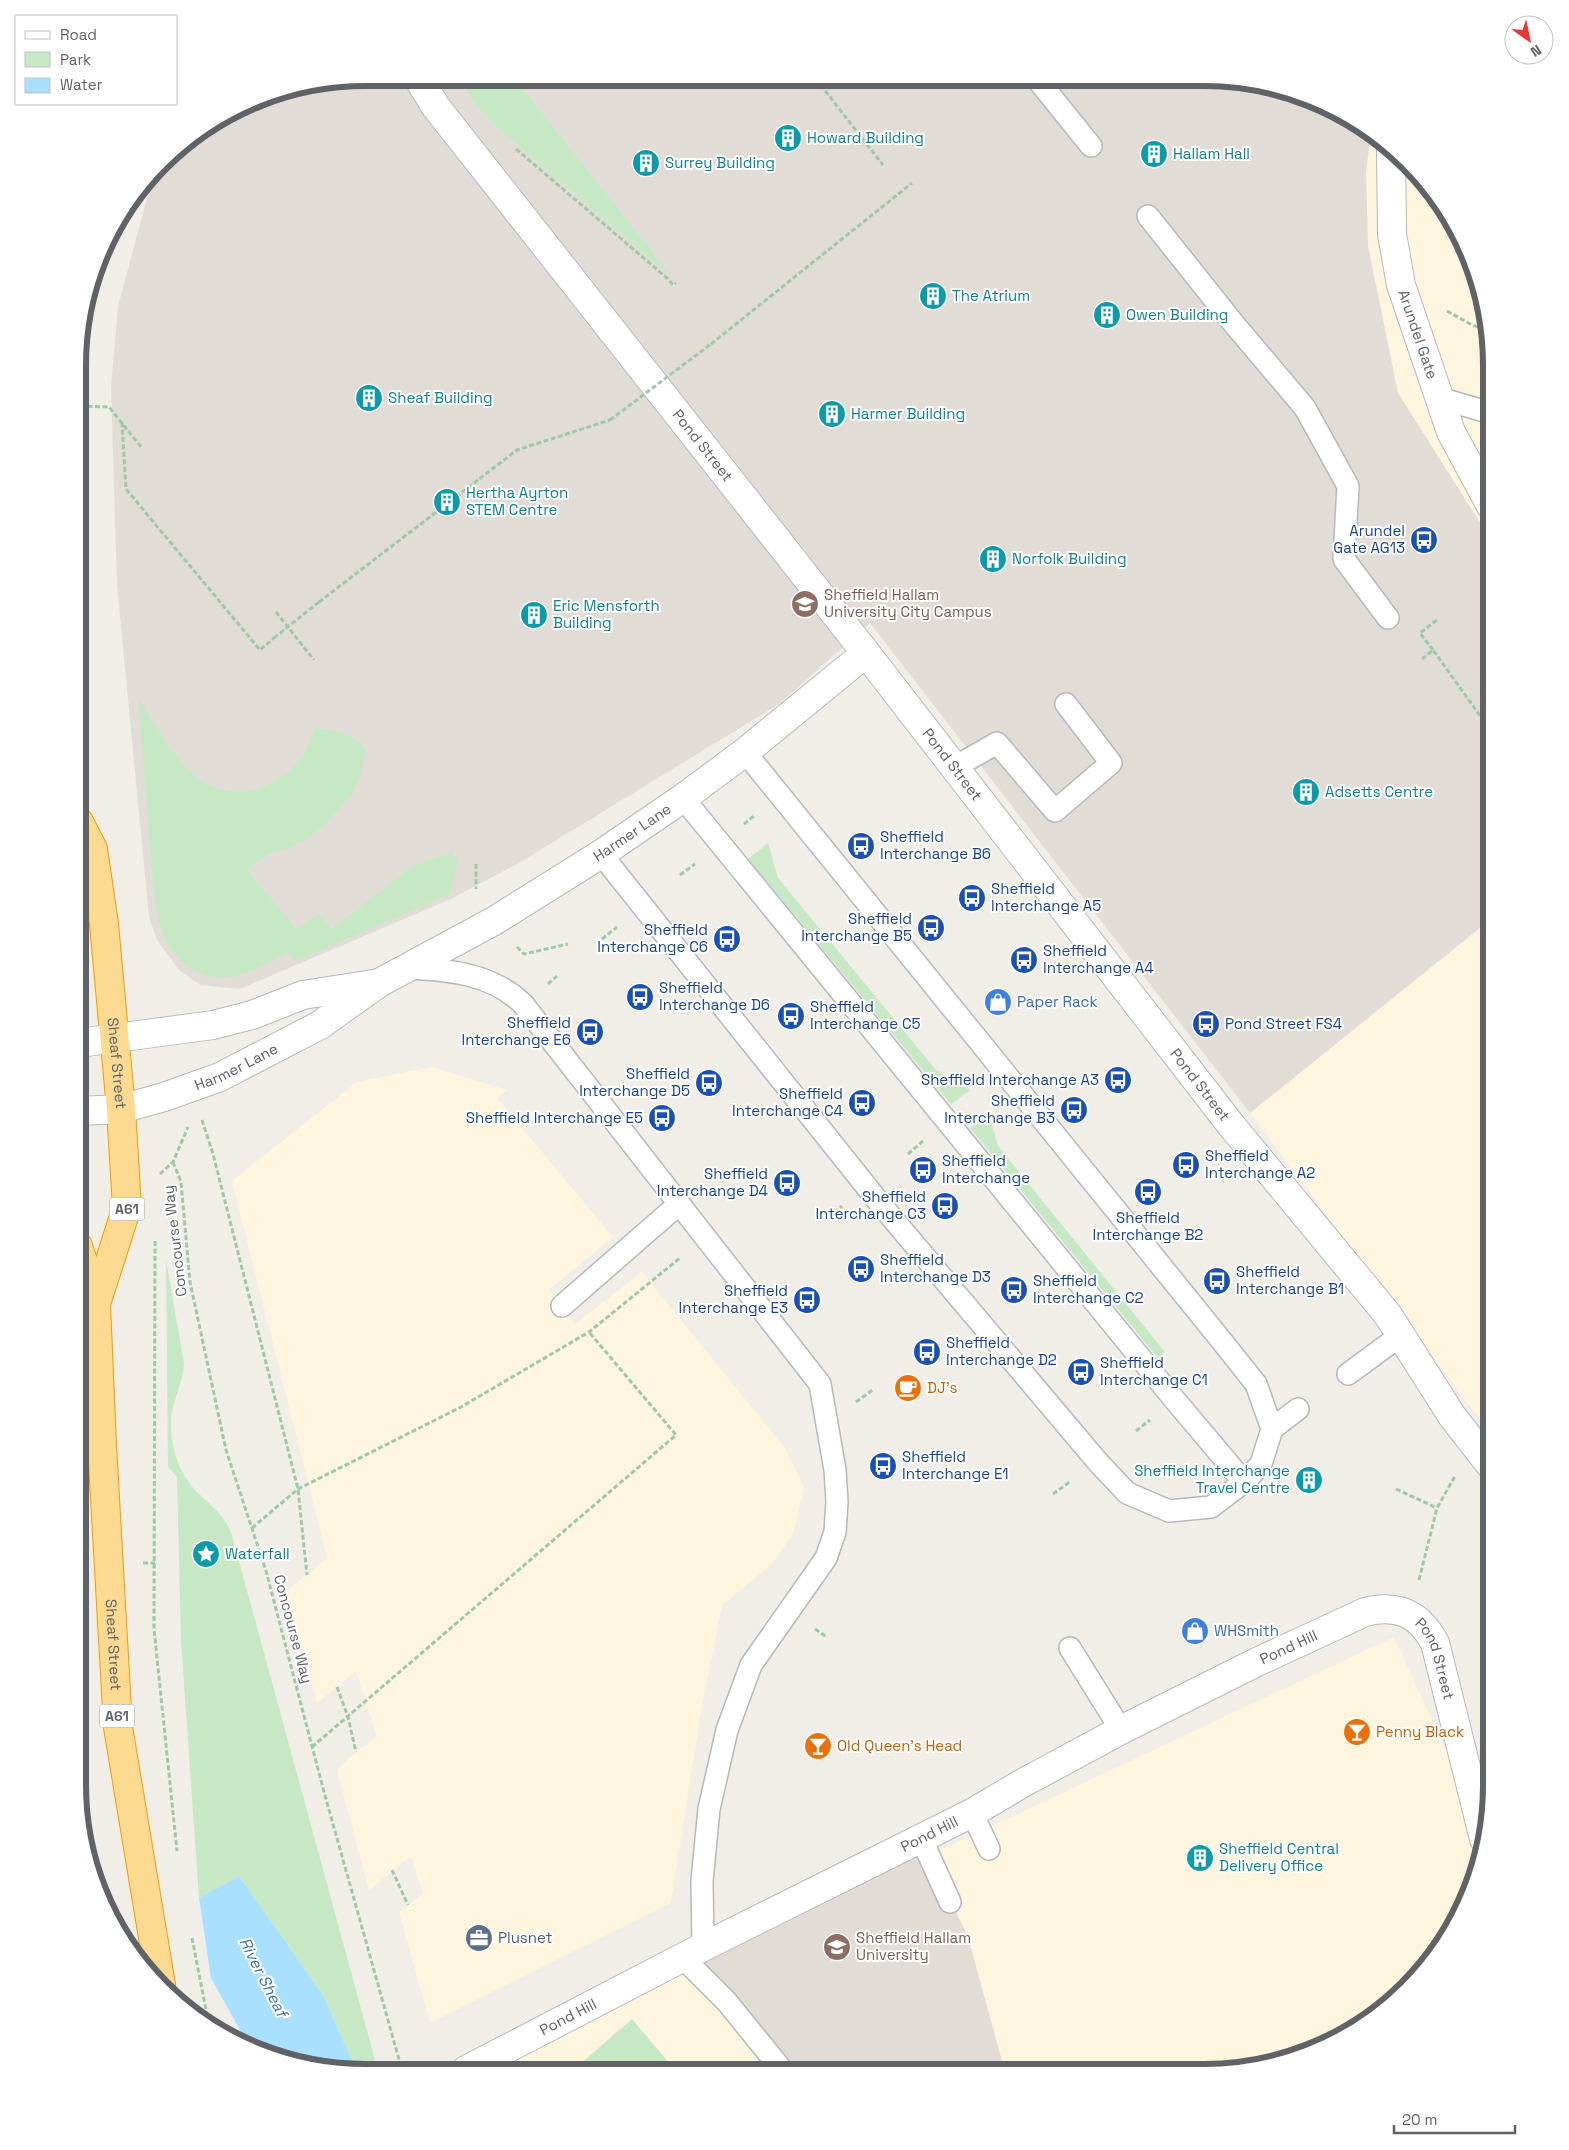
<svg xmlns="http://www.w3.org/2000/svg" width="1569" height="2150" font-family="'Space Grotesk',sans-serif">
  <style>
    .commercial { fill: #fef5df }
    .education { fill: #e1ddd6 }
    .green { fill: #c7e8c5 }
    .water { fill: #a9e0ff }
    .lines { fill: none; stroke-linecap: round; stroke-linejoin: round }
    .lane-casing { stroke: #b5b8bc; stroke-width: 24 }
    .street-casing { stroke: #b5b8bc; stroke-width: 30 }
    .secondary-casing { stroke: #b4b7bc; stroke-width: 30 }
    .highway-casing { stroke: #f89900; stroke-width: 30 }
    .path { stroke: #9ec9a7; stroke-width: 3; stroke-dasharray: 5 2.5; stroke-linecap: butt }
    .lane { stroke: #fff; stroke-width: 21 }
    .street { stroke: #fff; stroke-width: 28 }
    .secondary { stroke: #fff; stroke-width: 28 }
    .highway { stroke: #fdda92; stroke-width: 28 }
    .path-bridge { stroke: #9ec9a7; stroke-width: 3; stroke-dasharray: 5 2.5; stroke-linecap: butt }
    .labels { text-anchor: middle; stroke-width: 4; stroke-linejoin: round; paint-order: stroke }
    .shield { fill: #fff; stroke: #8f9295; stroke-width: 1 }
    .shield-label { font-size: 14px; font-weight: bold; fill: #5f6368 }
    .culture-label { font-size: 15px; fill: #0d838f; stroke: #fff; text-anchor: start }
    .street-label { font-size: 15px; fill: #5f6368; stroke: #fff }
    .transit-label { font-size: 15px; fill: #164399; stroke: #fff; text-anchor: start }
    .education-label { font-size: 15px; fill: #785e54; stroke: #fff; text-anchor: start }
    .shop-label { font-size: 15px; fill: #366cbe; stroke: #fff; text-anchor: start }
    .food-label { font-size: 15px; fill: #c56008; stroke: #fff; text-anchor: start }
    .service-label { font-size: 15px; fill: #4e5e75; stroke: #fff; text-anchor: start }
    .water-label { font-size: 16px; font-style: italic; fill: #3f76a1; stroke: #fff }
    .rim { fill: none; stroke: #5f6368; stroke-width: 6 }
  </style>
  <rect width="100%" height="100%" fill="#f1eee8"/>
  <!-- commercial -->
  <g class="commercial">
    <path d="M1371 132 1379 137 1420 176 1462 238 1482 291 1491 365V540L1398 393 1368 246 1366 172Z"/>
    <path d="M1491 919V1434L1250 1113Z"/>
    <path d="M432 1067 507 1090 497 1098 613 1237 550 1289 575 1324 642 1272 785 1448 804 1487 794 1532 773 1563 722 1605 700 1717 671 1903 430 2023 399 1912 423 1894 411 1856 369 1890 337 1770 356 1752 377 1737 356 1671 317 1703 287 1591 327 1558 232 1181 357 1082Z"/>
    <path d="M1394 1637 1481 1828 1484 1839 1476 1877 1443 1945 1393 2001 1331 2043 1278 2063 1204 2072 473 2070Z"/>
  </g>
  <!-- education -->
  <g class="education">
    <path d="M366 78 1241 80 1314 100 1371 132 1366 172 1368 246 1398 393 1491 540V919L1250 1113 870 623 779 704 519 863 453 898 240 989 200 985 179 970 157 940 149 917 117 585 111 387 118 306 153 176 176 149 273 93Z"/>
    <path d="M921 1838 968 1937 1005 2072 781 2071 683 1958Z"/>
  </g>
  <!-- green -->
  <g class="green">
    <path d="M460 78H514L674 279 491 122 473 101Z"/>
    <path d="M138 698C155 723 173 757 195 776 239 812 303 781 314 728 335 731 352 732 366 750L359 780 351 795 325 825 308 838 288 849 268 854 247 870 297 930 318 913 332 929 411 867 452 852 458 861 450 894 294 962 289 953C268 962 241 979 218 978 196 976 177 961 167 942 153 915 153 873 150 842 146 794 142 746 138 698Z"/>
    <path d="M768 843 778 878 936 1070 970 1090 951 1104 748 859Z"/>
    <path d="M989 1113 998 1146 1165 1352 1158 1358 970 1128Z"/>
    <path d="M166 1260 184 1363C184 1382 172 1400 171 1419 170 1445 178 1472 196 1491 212 1507 221 1511 231 1532L375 2060 355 2067 323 1995 239 1876 199 1898 181 1641 177 1477 168 1467Z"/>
    <path d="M632 2019 676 2071H572Z"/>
  </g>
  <!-- water -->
  <path class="water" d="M239 1876 323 1995 355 2067 348 2070H328L273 2057 249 2046 211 1978 199 1898Z"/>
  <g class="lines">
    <!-- lane casing -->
    <g class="lane-casing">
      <g id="lane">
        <path d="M1037 79 1091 146"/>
        <path d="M1148 216 1234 324 1305 408 1348 486 1344 559 1388 618"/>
        <path d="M1439 398 1491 413"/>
        <path d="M745 752 1221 1340 1256 1384 1272 1429"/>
        <path d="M955 767 997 743 1055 811 1111 763 1066 704"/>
        <path d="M683 798 1174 1399 1244 1482"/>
        <path d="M601 854 882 1206 1097 1461 1127 1493 1169 1511 1211 1507 1244 1482 1261 1464 1272 1429 1298 1409"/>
        <path d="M409 968C451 970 492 974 523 1004L820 1384 835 1470 837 1502 835 1532 826 1558 751 1665 727 1730 709 1809 702 1881 703 1947"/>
        <path d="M562 1306 679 1204"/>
        <path d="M1348 1374 1401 1335"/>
        <path d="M1070 1648 1121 1730"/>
        <path d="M972 1813 989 1849"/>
        <path d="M921 1838 950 1902"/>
        <path d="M683 1958 727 2002 783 2071"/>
      </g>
    </g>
    <!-- street casing -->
    <g class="street-casing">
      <g id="street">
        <path id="s1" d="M418 78 436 107 866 653 1231 1125 1388 1315 1452 1416 1491 1466"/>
        <path d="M79 1043 213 1025 252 1015 303 995 373 984"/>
        <path id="s2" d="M79 1111 121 1109 164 1097 220 1077 320 1025 379 983 494 921 601 854 683 798 745 752 866 653"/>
        <path id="s3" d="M466 2070 703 1947 972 1813 1021 1784 1121 1730 1257 1662 1365 1612C1397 1604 1419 1613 1435 1643L1484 1839"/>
      </g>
    </g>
    <!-- secondary casing -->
    <g class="secondary-casing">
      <g id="secondary">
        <path id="s4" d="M1391 149 1392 234 1401 285 1451 432 1491 506"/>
      </g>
    </g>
    <!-- highway casing -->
    <g class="highway-casing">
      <g id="highway">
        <path id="s5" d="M79 822 93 849 104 924 121 1109 127 1207 96 1304"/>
        <path id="s6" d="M78 1246 96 1304 102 1445 118 1727 161 1985"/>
      </g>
    </g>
    <!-- path -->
    <g class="path">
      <path d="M816 79 883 165"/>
      <path d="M516 149 667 278 673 285 676 283"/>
      <path d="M1447 311 1472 325 1487 330"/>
      <path d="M711 344 912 183"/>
      <path d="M80 406 109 407 141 447"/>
      <path d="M122 422 126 489 260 650 274 638"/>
      <path d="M319 602 517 450 610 420"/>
      <path d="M276 612 314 660"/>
      <path d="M1433 650 1420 633 1437 620"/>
      <path d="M1422 659 1433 650 1486 724 1491 722"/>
      <path d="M744 824 755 815"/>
      <path d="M476 864V889"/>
      <path d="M680 875 695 864"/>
      <path d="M602 939 617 927"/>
      <path d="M517 947 524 954 568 944"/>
      <path d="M548 984 557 976"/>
      <path d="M202 1120 213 1154 298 1489 307 1575"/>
      <path d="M908 1154 923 1141"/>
      <path d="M173 1162 181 1182 190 1282 226 1450 266 1571 324 1792 402 2070"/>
      <path d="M160 1174 173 1162 188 1127"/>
      <path d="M828 1217 842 1206"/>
      <path d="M155 1241 154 1629 177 1851"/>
      <path d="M856 1402 874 1389"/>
      <path d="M1136 1431 1150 1420"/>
      <path d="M1396 1489 1437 1508"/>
      <path d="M1053 1494 1071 1481"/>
      <path d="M252 1528 298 1489 461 1407 589 1332 680 1258"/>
      <path d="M143 1563H155"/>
      <path d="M1419 1580 1437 1508 1455 1476"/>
      <path d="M815 1629 827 1637"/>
      <path d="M337 1687 348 1717 356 1752"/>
      <path d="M312 1747 676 1435 589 1332"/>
      <path d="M392 1870 408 1905"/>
      <path d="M192 1938 209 2025"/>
      <path d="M422 2070 431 2066"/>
    </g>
    <!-- lane -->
    <use href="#lane" class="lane"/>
    <!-- street -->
    <use href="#street" class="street"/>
    <!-- secondary -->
    <use href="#secondary" class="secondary"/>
    <!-- highway -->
    <use href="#highway" class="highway"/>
    <!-- path-bridge -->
    <g class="path-bridge">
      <path d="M610 420 711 344"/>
      <path d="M274 638 319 602"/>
    </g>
  </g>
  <!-- icons -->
  <defs>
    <g id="building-disc" transform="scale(1.4375)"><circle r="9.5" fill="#0f9aa8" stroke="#fff"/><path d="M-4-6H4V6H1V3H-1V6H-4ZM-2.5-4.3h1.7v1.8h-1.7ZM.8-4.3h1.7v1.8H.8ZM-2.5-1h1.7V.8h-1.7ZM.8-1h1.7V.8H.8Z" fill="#fff"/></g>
    <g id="bus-disc" transform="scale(1.4375)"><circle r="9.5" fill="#1a4fb4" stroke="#fff"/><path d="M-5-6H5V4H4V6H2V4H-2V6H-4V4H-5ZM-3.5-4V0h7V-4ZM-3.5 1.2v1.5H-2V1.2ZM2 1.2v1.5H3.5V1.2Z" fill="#fff"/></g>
    <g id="university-disc" transform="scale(1.4375)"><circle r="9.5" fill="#8d6e63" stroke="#fff"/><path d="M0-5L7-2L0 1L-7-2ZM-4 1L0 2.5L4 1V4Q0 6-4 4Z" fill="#fff"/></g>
    <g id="shop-disc" transform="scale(1.4375)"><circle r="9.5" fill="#3f7fe0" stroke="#fff"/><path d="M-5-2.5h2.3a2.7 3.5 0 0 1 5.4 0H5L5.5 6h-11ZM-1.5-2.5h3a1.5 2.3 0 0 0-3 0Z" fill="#fff"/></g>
    <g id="cafe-disc" transform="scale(1.4375)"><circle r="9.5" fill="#e8710a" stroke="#fff"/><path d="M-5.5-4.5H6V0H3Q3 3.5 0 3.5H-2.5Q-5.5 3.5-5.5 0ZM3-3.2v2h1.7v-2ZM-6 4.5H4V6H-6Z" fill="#fff"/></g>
    <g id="sight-disc" transform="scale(1.4375)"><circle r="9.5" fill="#0f9aa8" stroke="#fff"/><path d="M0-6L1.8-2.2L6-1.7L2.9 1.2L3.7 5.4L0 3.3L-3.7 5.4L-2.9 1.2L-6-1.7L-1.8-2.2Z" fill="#fff"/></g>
    <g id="bar-disc" transform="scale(1.4375)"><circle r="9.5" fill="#e8710a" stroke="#fff"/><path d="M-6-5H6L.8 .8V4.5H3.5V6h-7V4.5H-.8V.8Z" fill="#fff"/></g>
    <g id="office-disc" transform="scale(1.4375)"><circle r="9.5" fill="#5c6f8a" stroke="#fff"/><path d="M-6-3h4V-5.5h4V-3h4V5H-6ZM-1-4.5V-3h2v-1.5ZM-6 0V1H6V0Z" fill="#fff"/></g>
  </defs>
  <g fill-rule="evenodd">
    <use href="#building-disc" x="788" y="138"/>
    <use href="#building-disc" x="1154" y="154"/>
    <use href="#building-disc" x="646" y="163"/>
    <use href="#building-disc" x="933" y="296"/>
    <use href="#building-disc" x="1107" y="315"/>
    <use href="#building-disc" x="369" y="398"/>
    <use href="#building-disc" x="832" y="414"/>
    <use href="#building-disc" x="447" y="502"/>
    <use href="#bus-disc" x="1424" y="540"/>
    <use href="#building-disc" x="993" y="559"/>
    <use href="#university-disc" x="805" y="604"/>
    <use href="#building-disc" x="534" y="615"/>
    <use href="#building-disc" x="1306" y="792"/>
    <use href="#bus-disc" x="861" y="846"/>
    <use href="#bus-disc" x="972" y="898"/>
    <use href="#bus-disc" x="931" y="928"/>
    <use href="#bus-disc" x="727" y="939"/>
    <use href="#bus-disc" x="1024" y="960"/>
    <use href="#bus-disc" x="640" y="997"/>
    <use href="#shop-disc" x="998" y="1002"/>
    <use href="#bus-disc" x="791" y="1016"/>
    <use href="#bus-disc" x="1206" y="1024"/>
    <use href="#bus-disc" x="590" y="1032"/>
    <use href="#bus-disc" x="1118" y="1080"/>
    <use href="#bus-disc" x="709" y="1083"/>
    <use href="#bus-disc" x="862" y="1103"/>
    <use href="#bus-disc" x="1074" y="1110"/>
    <use href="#bus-disc" x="662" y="1118"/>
    <use href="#bus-disc" x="1186" y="1165"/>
    <use href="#bus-disc" x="923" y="1170"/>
    <use href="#bus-disc" x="787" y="1183"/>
    <use href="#bus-disc" x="1148" y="1192"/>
    <use href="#bus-disc" x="945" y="1206"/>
    <use href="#bus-disc" x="861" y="1269"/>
    <use href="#bus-disc" x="1217" y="1281"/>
    <use href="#bus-disc" x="1014" y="1290"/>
    <use href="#bus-disc" x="807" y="1300"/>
    <use href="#bus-disc" x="927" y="1352"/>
    <use href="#bus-disc" x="1081" y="1372"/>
    <use href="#cafe-disc" x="908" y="1388"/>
    <use href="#bus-disc" x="883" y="1466"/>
    <use href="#building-disc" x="1309" y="1480"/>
    <use href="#sight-disc" x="206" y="1554"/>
    <use href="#shop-disc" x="1195" y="1631"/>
    <use href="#bar-disc" x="1357" y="1732"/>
    <use href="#bar-disc" x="818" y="1746"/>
    <use href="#building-disc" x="1200" y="1858"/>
    <use href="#office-disc" x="479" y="1938"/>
    <use href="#university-disc" x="837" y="1947"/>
  </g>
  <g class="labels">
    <!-- shield labels -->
    <g class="shield">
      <rect x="109.5" y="1197.5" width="35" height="23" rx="4"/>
      <rect x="99.5" y="1704.5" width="35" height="23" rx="4"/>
    </g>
    <g class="shield-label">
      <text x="127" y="1214">A61</text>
      <text x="117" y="1721">A61</text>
    </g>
    <!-- culture labels -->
    <g class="culture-label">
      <text x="807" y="143">Howard Building</text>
      <text x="1173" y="159">Hallam Hall</text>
      <text x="665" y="168">Surrey Building</text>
      <text x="952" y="301">The Atrium</text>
      <text x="1126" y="320">Owen Building</text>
      <text x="388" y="403">Sheaf Building</text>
      <text x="851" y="419">Harmer Building</text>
      <text x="466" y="498">Hertha Ayrton<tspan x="466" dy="17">STEM Centre</tspan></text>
      <text x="1012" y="564">Norfolk Building</text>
      <text x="553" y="611">Eric Mensforth<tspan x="553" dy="17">Building</tspan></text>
      <text x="1325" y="797">Adsetts Centre</text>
      <text x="1290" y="1476" text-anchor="end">Sheffield Interchange<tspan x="1290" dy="17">Travel Centre</tspan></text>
      <text x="225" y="1559">Waterfall</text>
      <text x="1219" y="1854">Sheffield Central<tspan x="1219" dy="17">Delivery Office</tspan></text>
    </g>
    <!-- street labels -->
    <g class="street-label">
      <text dy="5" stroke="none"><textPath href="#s4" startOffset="189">Arundel Gate</textPath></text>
      <text dy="5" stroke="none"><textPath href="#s1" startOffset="465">Pond Street</textPath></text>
      <text dy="5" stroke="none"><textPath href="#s1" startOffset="870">Pond Street</textPath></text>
      <text dy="5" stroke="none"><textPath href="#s2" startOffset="626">Harmer Lane</textPath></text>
      <text dy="5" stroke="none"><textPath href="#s5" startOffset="246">Sheaf Street</textPath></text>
      <text dy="5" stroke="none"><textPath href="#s2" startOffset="165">Harmer Lane</textPath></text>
      <text dy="5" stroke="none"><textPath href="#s1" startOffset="1275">Pond Street</textPath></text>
      <text transform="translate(175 1241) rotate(-97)" y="5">Concourse Way</text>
      <text transform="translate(293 1629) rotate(75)" y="5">Concourse Way</text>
      <text dy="5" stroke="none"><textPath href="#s6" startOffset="402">Sheaf Street</textPath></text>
      <text dy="5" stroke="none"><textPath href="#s3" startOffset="925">Pond Hill</textPath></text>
      <text dy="5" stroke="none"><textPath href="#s3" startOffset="1108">Pond Street</textPath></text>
      <text dy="5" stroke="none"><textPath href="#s3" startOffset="520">Pond Hill</textPath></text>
      <text dy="5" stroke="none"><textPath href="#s3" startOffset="115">Pond Hill</textPath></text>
    </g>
    <!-- transit labels -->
    <g class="transit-label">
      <text x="1405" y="536" text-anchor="end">Arundel<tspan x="1405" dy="17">Gate AG13</tspan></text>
      <text x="880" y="842">Sheffield<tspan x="880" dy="17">Interchange B6</tspan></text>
      <text x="991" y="894">Sheffield<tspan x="991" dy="17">Interchange A5</tspan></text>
      <text x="912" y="924" text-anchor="end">Sheffield<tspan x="912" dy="17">Interchange B5</tspan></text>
      <text x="708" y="935" text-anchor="end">Sheffield<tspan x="708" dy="17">Interchange C6</tspan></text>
      <text x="1043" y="956">Sheffield<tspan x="1043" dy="17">Interchange A4</tspan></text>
      <text x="659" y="993">Sheffield<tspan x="659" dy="17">Interchange D6</tspan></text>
      <text x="810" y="1012">Sheffield<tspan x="810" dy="17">Interchange C5</tspan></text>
      <text x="571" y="1028" text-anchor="end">Sheffield<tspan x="571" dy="17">Interchange E6</tspan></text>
      <text x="1225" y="1029">Pond Street FS4</text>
      <text x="690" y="1079" text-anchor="end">Sheffield<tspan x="690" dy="17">Interchange D5</tspan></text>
      <text x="1099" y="1085" text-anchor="end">Sheffield Interchange A3</text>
      <text x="843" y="1099" text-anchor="end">Sheffield<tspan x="843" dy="17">Interchange C4</tspan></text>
      <text x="1055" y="1106" text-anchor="end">Sheffield<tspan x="1055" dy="17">Interchange B3</tspan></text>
      <text x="643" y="1123" text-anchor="end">Sheffield Interchange E5</text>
      <text x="1205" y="1161">Sheffield<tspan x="1205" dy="17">Interchange A2</tspan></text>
      <text x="942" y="1166">Sheffield<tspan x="942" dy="17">Interchange</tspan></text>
      <text x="768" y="1179" text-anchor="end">Sheffield<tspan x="768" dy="17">Interchange D4</tspan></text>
      <text x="926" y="1202" text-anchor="end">Sheffield<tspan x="926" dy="17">Interchange C3</tspan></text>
      <text x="1148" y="1223" text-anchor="middle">Sheffield<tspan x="1148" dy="17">Interchange B2</tspan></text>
      <text x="880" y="1265">Sheffield<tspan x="880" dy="17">Interchange D3</tspan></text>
      <text x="1236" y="1277">Sheffield<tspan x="1236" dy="17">Interchange B1</tspan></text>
      <text x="1033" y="1286">Sheffield<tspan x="1033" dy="17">Interchange C2</tspan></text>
      <text x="788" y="1296" text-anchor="end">Sheffield<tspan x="788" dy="17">Interchange E3</tspan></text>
      <text x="946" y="1348">Sheffield<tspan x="946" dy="17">Interchange D2</tspan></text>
      <text x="1100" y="1368">Sheffield<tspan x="1100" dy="17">Interchange C1</tspan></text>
      <text x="902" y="1462">Sheffield<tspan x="902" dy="17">Interchange E1</tspan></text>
    </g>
    <!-- education labels -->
    <g class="education-label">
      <text x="824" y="600">Sheffield Hallam<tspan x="824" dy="17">University City Campus</tspan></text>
      <text x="856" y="1943">Sheffield Hallam<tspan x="856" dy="17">University</tspan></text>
    </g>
    <!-- shop labels -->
    <g class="shop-label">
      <text x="1017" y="1007">Paper Rack</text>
      <text x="1214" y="1636">WHSmith</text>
    </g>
    <!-- food labels -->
    <g class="food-label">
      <text x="927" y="1393">DJ’s</text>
      <text x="1376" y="1737">Penny Black</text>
      <text x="837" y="1751">Old Queen's Head</text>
    </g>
    <!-- service labels -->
    <g class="service-label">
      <text x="498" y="1943">Plusnet</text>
    </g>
    <!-- water labels -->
    <g class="water-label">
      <text transform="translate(264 1977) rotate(63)" y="6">River Sheaf</text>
    </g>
  </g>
  <!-- crop -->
  <path d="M0 0H1569V2150H0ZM365 86H1204A279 279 0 0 1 1483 365V1785A279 279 0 0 1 1204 2064H365A279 279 0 0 1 86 1785V365A279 279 0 0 1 365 86Z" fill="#fff" fill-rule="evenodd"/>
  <path class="rim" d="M365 86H1204A279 279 0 0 1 1483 365V1785A279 279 0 0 1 1204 2064H365A279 279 0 0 1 86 1785V365A279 279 0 0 1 365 86Z"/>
  <!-- legend -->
  <rect x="15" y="15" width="162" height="90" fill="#ffffff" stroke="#bfc1c3"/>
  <rect x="25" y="31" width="25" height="8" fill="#ffffff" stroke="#bfc1c3"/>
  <text x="60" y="40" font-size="15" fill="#5f6368">Road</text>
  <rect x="25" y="52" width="25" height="15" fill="#c7e8c5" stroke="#bfc1c3"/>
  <text x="60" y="65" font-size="15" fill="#5f6368">Park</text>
  <rect x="25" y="78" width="25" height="15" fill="#a9e0ff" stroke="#bfc1c3"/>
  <text x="60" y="90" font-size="15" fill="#5f6368">Water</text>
  <!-- north arrow -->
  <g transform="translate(1529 40) rotate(147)"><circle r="24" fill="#ffffff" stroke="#bfc1c3"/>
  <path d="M0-4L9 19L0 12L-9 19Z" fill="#ea3535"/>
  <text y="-8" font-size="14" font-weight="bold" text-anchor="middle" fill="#5f6368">N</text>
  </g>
  <!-- scale -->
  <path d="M1394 2125v8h121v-8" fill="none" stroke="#5f6368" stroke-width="2.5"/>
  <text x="1402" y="2125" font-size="15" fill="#5f6368" stroke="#ffffff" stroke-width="4" paint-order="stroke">20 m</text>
</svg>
